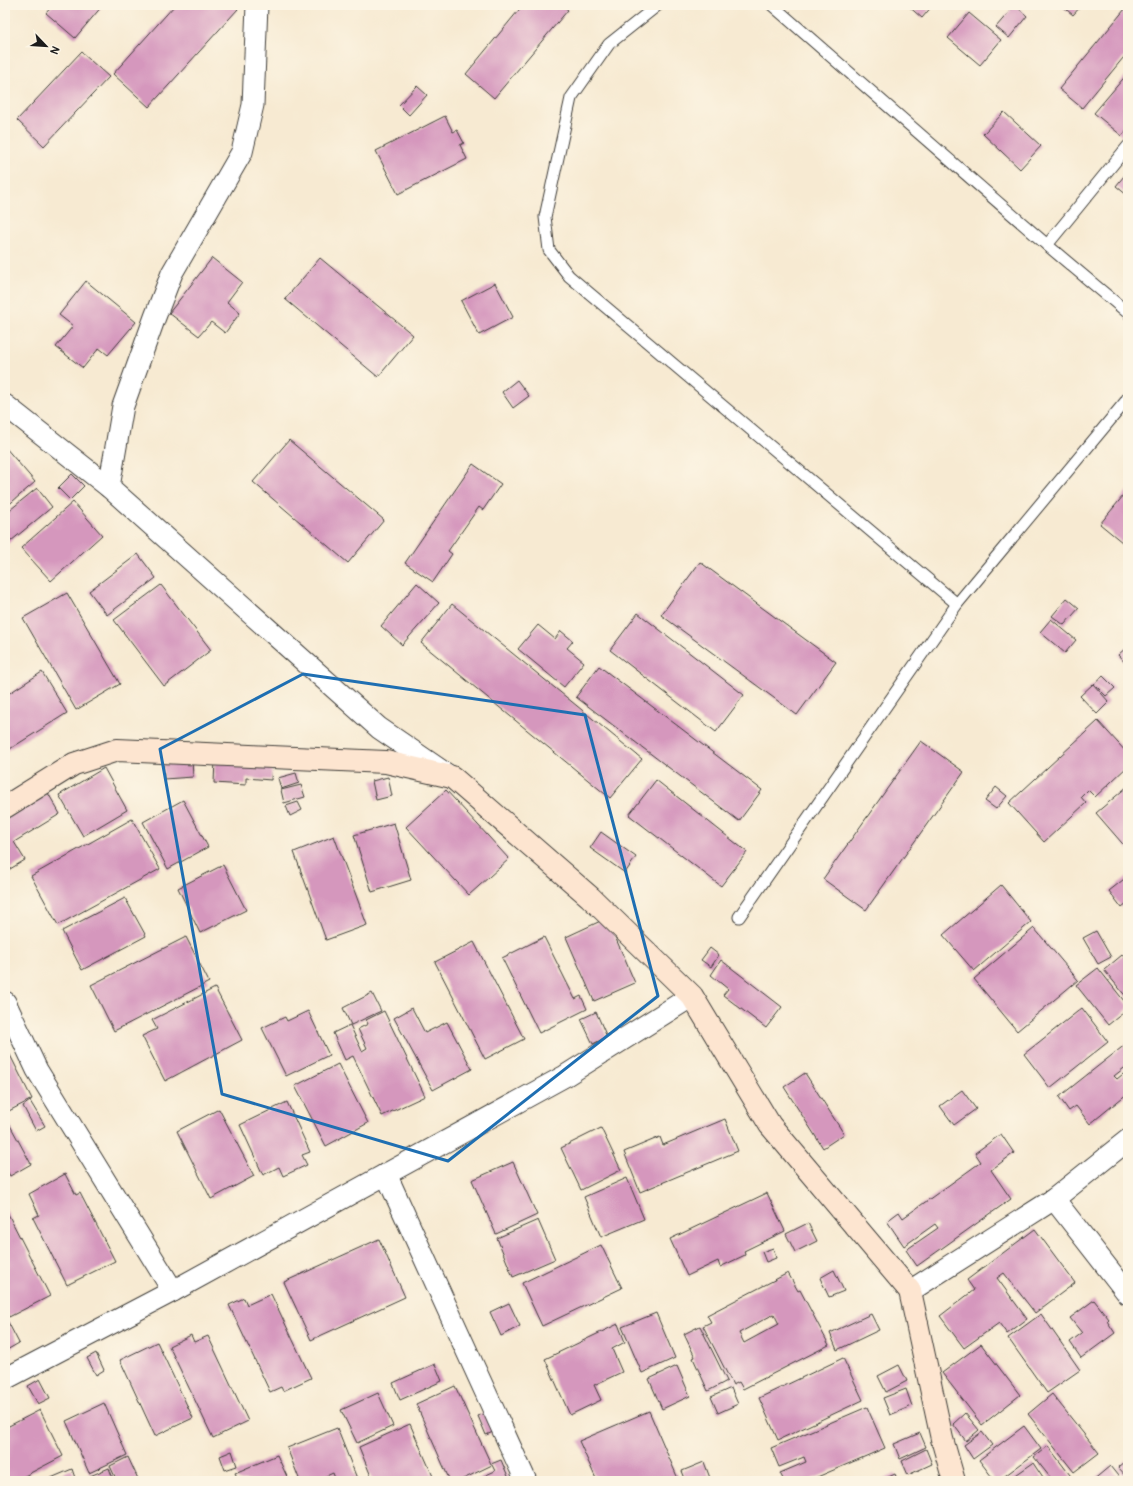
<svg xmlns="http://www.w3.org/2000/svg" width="1133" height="1486" font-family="Pangolin,sans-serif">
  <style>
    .building { fill: #d597bd; fill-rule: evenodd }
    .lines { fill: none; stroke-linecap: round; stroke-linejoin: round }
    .lane-casing { stroke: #3d3b37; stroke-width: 13 }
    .street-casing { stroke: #3d3b37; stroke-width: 23 }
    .secondary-casing { stroke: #3d3b37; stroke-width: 24 }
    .lane { stroke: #fff; stroke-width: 11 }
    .street { stroke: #fff; stroke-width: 21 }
    .secondary { stroke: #fde5d0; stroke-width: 22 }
    .marked { fill: none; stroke: #1f6fb2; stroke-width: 3; stroke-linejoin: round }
  </style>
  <rect width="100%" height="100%" fill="#fcf5e5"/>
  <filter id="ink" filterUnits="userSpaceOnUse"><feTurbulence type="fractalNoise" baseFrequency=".025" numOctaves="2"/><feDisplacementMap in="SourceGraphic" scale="8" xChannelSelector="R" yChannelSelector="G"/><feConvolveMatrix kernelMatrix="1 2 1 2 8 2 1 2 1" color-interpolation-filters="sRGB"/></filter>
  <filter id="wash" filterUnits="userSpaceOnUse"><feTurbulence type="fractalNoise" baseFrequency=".012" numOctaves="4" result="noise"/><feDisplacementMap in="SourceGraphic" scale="16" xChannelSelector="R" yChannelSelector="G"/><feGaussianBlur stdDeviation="0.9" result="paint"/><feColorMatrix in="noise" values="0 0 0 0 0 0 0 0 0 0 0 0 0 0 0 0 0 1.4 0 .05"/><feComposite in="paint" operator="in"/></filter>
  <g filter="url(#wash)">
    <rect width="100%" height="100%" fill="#f7ead2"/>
    <g id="blocks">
      <!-- building -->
      <g class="building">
        <path d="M53 5H103L75 38 46 13Z"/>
        <path d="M175 5H233L238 9 149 107 113 74Z"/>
        <path d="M523 5H562L568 10 494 98 466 74Z"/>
        <path d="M907 5H933L922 18Z"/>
        <path d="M1015 5 1027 16 1009 38 996 27Z"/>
        <path d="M1061 5H1082L1073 15Z"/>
        <path d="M1125 9 1128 11V52L1082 108 1059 89Z"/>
        <path d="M969 13 1001 40 980 65 948 38Z"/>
        <path d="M81 52 109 77 44 146 17 120Z"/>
        <path d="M1128 73V128L1122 136 1094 113Z"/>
        <path d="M417 86 427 95 409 115 399 105Z"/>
        <path d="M1004 112 1041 146 1020 169 983 134Z"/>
        <path d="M445 116 453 132 457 130 464 143 460 145 467 159 398 194 376 151Z"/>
        <path d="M1128 171V196L1116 186Z"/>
        <path d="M212 258 242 282 227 302 240 313 225 333 211 322 199 336 169 313Z"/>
        <path d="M320 258 413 335 378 377 285 299Z"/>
        <path d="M86 281 136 322 108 355 99 348 83 368 56 347 73 326 59 315Z"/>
        <path d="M495 283 513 317 479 335 461 301Z"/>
        <path d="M517 380 529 396 513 408 502 392Z"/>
        <path d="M289 440 384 520 348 563 253 482Z"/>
        <path d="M5 447 35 482 5 508Z"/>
        <path d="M473 464 501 484 483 510 479 507 448 551 452 554 433 582 405 563Z"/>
        <path d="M72 474 84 486 70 500 58 488Z"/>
        <path d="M37 488 52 507 5 546V514Z"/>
        <path d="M1128 490V547L1100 524Z"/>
        <path d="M73 502 102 535 51 581 21 548Z"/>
        <path d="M138 554 156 578 107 615 89 591Z"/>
        <path d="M700 562 836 662 797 715 661 615Z"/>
        <path d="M417 583 439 603 402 645 381 626Z"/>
        <path d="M161 585 211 650 164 686 114 620Z"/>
        <path d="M67 593 120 684 76 710 23 618Z"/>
        <path d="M1067 598 1079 608 1064 625 1052 616Z"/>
        <path d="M452 604 642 759 610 798 421 643Z"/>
        <path d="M638 613 744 695 716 732 610 650Z"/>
        <path d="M1051 619 1076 640 1065 653 1040 632Z"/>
        <path d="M538 625 555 639 561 631 573 641 567 648 584 662 564 687 518 649Z"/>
        <path d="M1128 646V666L1118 655Z"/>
        <path d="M599 666 762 790 739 821 576 697Z"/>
        <path d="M42 672 67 713 5 752V696Z"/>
        <path d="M1103 676 1115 688 1106 696 1094 684Z"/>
        <path d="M1093 684 1109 702 1097 714 1080 696Z"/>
        <path d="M1098 721 1128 754V766L1095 797 1088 790 1081 797 1086 803 1044 842 1009 803Z"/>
        <path d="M921 741 964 772 866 910 823 879Z"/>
        <path d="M192 759 193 777 164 779 163 761Z"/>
        <path d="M215 759 272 763 271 780 246 778V785L214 783Z"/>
        <path d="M104 768 127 810 83 836 59 795Z"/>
        <path d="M296 773 299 783 281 789 278 778Z"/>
        <path d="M388 777 392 796 376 800 372 781Z"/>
        <path d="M656 780 747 852 721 886 629 815Z"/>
        <path d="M301 785 305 797 284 803 281 790Z"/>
        <path d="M1128 786V850L1096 813Z"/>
        <path d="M996 787 1007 796 996 809 985 801Z"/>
        <path d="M446 790 509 859 469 895 406 827Z"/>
        <path d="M48 793 60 814 14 842 25 860 5 872V819Z"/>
        <path d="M183 800 208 847 168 869 143 822Z"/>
        <path d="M298 802 302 810 290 816 286 806Z"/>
        <path d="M132 819 160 869 58 925 31 876Z"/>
        <path d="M394 823 411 880 372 892 354 835Z"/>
        <path d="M601 832 636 857 625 873 590 848Z"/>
        <path d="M334 836 367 925 326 940 294 852Z"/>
        <path d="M223 865 246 910 200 933 178 888Z"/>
        <path d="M1128 876V903L1122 908 1109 891Z"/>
        <path d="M1001 885 1031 922 974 971 943 935Z"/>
        <path d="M125 898 146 936 82 970 62 931Z"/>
        <path d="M607 918 635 983 594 1001 566 937Z"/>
        <path d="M1034 928 1078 980 1017 1031 974 979Z"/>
        <path d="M1096 931 1111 957 1098 964 1083 938Z"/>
        <path d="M186 937 209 982 114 1031 91 985Z"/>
        <path d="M544 937 575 999 581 996 587 1009 539 1033 502 958Z"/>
        <path d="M474 942 524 1039 485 1059 435 962Z"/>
        <path d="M710 948 719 955 711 967 701 960Z"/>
        <path d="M1122 955 1128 962V999L1104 970Z"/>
        <path d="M721 960 782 1007 766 1028 723 995 728 989 711 975Z"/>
        <path d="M1098 968 1128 1006V1009L1108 1025 1076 985Z"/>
        <path d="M215 988 242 1040 165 1081 142 1036 157 1029 152 1020Z"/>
        <path d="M372 993 381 1011 351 1025 343 1008Z"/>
        <path d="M412 1008 425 1033 447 1022 472 1069 433 1090 394 1018Z"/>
        <path d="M1082 1008 1108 1042 1050 1088 1024 1054Z"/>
        <path d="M308 1011 329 1055 286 1076 262 1028 285 1017 287 1021Z"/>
        <path d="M384 1011 425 1096 382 1116 353 1056 345 1060 333 1033 350 1025 362 1051 367 1048 358 1029 368 1024 366 1020Z"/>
        <path d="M596 1012 607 1037 593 1044 581 1019Z"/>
        <path d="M1126 1044 1128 1047V1065L1114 1076 1117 1079 1128 1070V1093L1090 1124 1076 1106 1069 1111 1059 1097Z"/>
        <path d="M5 1045 32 1099 5 1113Z"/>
        <path d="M338 1064 368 1123 326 1146 295 1086Z"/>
        <path d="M805 1073 844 1134 823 1148 784 1087Z"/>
        <path d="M962 1090 976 1109 954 1125 940 1106Z"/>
        <path d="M30 1101 45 1126 36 1131 23 1106Z"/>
        <path d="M287 1102 310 1152 302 1155 307 1165 283 1176 279 1167 263 1175 240 1125Z"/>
        <path d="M219 1109 254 1176 211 1199 177 1131Z"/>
        <path d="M5 1116 31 1164 10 1176 5 1167Z"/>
        <path d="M725 1119 738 1151 640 1192 624 1152 660 1137 663 1145Z"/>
        <path d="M601 1128 621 1170 581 1190 561 1148Z"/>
        <path d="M1001 1134 1014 1153 991 1170 1011 1199 917 1266 906 1250 938 1228 935 1224 904 1246 887 1221 899 1212 903 1218 981 1162 975 1153Z"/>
        <path d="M513 1162 537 1215 496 1234 472 1180Z"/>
        <path d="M65 1174 76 1195 80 1193 115 1261 67 1285 33 1218 39 1215 29 1194Z"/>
        <path d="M627 1178 644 1219 601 1237 584 1197Z"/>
        <path d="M767 1193 785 1231 744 1251 745 1255 720 1267 718 1261 687 1276 670 1239Z"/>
        <path d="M5 1208 50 1296 9 1317 5 1309Z"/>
        <path d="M538 1220 555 1259 513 1277 497 1238Z"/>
        <path d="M808 1223 817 1241 795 1252 786 1234Z"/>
        <path d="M1035 1229 1075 1283 1035 1313 1004 1273 997 1278 1027 1319 1007 1334 999 1323 964 1348 940 1316 974 1290 967 1280Z"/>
        <path d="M379 1239 405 1297 311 1340 284 1282Z"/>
        <path d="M601 1245 622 1288 542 1326 522 1283Z"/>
        <path d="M773 1248 776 1258 766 1262 762 1252Z"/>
        <path d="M834 1270 844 1291 829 1297 820 1278Z"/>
        <path d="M788 1273 798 1291 800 1290 829 1345 743 1389 739 1382 733 1385 703 1326 711 1322 707 1315ZM774 1314 779 1324 744 1343 739 1333Z"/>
        <path d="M271 1294 311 1378 283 1391 281 1387 270 1392 229 1305 244 1298 247 1305Z"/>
        <path d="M1094 1300 1109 1319 1107 1321 1115 1333 1081 1358 1070 1342 1082 1333 1070 1318Z"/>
        <path d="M509 1303 520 1326 501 1336 490 1312Z"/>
        <path d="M656 1313 675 1358 642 1373 622 1327Z"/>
        <path d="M871 1314 879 1330 837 1350 830 1333Z"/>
        <path d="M1041 1314 1080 1370 1047 1393 1008 1338Z"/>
        <path d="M8 1322 19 1343 5 1351V1323Z"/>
        <path d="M618 1324 625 1342 612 1349 622 1372 594 1385 601 1400 570 1415 545 1359Z"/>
        <path d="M700 1326 727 1381 708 1391 693 1358 695 1357 684 1334Z"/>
        <path d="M191 1335 194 1342 208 1336 248 1421 213 1438 169 1346Z"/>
        <path d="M157 1342 193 1418 155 1436 120 1360Z"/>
        <path d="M981 1344 1020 1395 982 1425 942 1373Z"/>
        <path d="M96 1353 104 1370 96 1375 87 1358Z"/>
        <path d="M843 1358 863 1400 778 1440 759 1398Z"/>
        <path d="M435 1364 442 1381 400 1400 393 1383Z"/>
        <path d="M899 1365 907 1381 886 1392 878 1376Z"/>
        <path d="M677 1366 690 1396 662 1409 649 1379Z"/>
        <path d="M40 1379 50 1398 38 1404 28 1386Z"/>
        <path d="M455 1386 491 1464 501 1460 510 1481H473L495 1471 492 1465 459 1481H450L416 1404Z"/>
        <path d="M731 1388 738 1404 718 1413 711 1397Z"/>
        <path d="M906 1389 912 1406 890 1415 883 1398Z"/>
        <path d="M378 1393 393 1426 357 1443 341 1410Z"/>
        <path d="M1052 1394 1099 1453 1074 1472 1028 1414Z"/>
        <path d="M104 1403 127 1455 89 1473 66 1421Z"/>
        <path d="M867 1407 885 1448 808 1481H784L780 1473 806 1462 804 1457 779 1467 771 1448Z"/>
        <path d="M40 1410 63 1456 15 1481H5V1428Z"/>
        <path d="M491 1410 500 1429 486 1435 478 1416Z"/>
        <path d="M649 1411 679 1481H597L579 1441Z"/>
        <path d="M965 1413 979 1430 966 1441 953 1424Z"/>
        <path d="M410 1424 435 1481H373L359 1447Z"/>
        <path d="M1024 1426 1041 1449 998 1481H995L979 1460Z"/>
        <path d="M337 1428 358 1481H336L333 1473 324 1477 326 1481H300L287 1448Z"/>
        <path d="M982 1432 992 1445 973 1459 964 1445Z"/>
        <path d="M920 1433 926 1447 900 1459 894 1444Z"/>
        <path d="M1048 1446 1073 1479 1071 1481H1053L1034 1457Z"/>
        <path d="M926 1449 932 1464 908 1475 902 1461Z"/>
        <path d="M232 1451 237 1466 225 1470 220 1456Z"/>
        <path d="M277 1455 289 1481H239L235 1473Z"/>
        <path d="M128 1457 139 1481H117L110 1466Z"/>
        <path d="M1128 1459V1479L1118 1468Z"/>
        <path d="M704 1462 710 1478 702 1481H686L682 1471Z"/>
        <path d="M1033 1463 1045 1481H1007Z"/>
        <path d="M1110 1466 1122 1481H1092Z"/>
        <path d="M109 1468 114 1481H92L90 1476Z"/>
        <path d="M72 1469 76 1481H44Z"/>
        <path d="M895 1474 898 1481H880Z"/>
      </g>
    </g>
  </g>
  <g filter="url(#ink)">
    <use href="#blocks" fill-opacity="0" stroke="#3d3b37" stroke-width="1"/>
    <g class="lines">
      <!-- lane casing -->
      <g class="lane-casing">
        <g id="lane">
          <path d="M658 5 609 44 571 98 545 217 549 250 569 276 957 604"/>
          <path d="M772 5 1047 245 1128 313"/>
          <path d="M1047 245 1128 146"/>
          <path d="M739 917 957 604 1126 401 1128 397"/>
        </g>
      </g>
      <!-- street casing -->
      <g class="street-casing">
        <g id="street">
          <path d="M5 405 109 487 379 728 449 776"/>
          <path d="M109 487 123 406 155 317 172 273 242 152 253 105 257 5"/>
          <path d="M5 1002 37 1070 173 1291"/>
          <path d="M386 1174 526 1481"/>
          <path d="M1054 1199 1128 1294"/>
          <path d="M910 1291 1054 1199 1128 1140"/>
          <path d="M5 1379 173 1291 565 1076 692 996"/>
        </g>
      </g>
      <!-- secondary casing -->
      <g class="secondary-casing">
        <path id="secondary" d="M5 807 74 764 117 750 386 762 452 777 590 897 692 996 770 1125 910 1291 942 1439 954 1481"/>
      </g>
      <!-- lane -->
      <use href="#lane" class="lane"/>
      <!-- street -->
      <use href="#street" class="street"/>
      <!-- secondary -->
      <use href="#secondary" class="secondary"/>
    </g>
  </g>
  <!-- marked area -->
  <path class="marked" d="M303 674 585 715 658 996 448 1161 222 1094 160 749Z"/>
  <!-- margin -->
  <rect width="1133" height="1486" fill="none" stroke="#fcf5e5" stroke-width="20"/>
  <!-- north arrow -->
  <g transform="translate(46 46) rotate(115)" stroke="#fcf5e5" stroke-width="3" paint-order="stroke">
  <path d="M0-3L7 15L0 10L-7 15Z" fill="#1c1c1c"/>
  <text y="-6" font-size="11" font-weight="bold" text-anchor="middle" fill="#1c1c1c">N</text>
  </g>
</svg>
